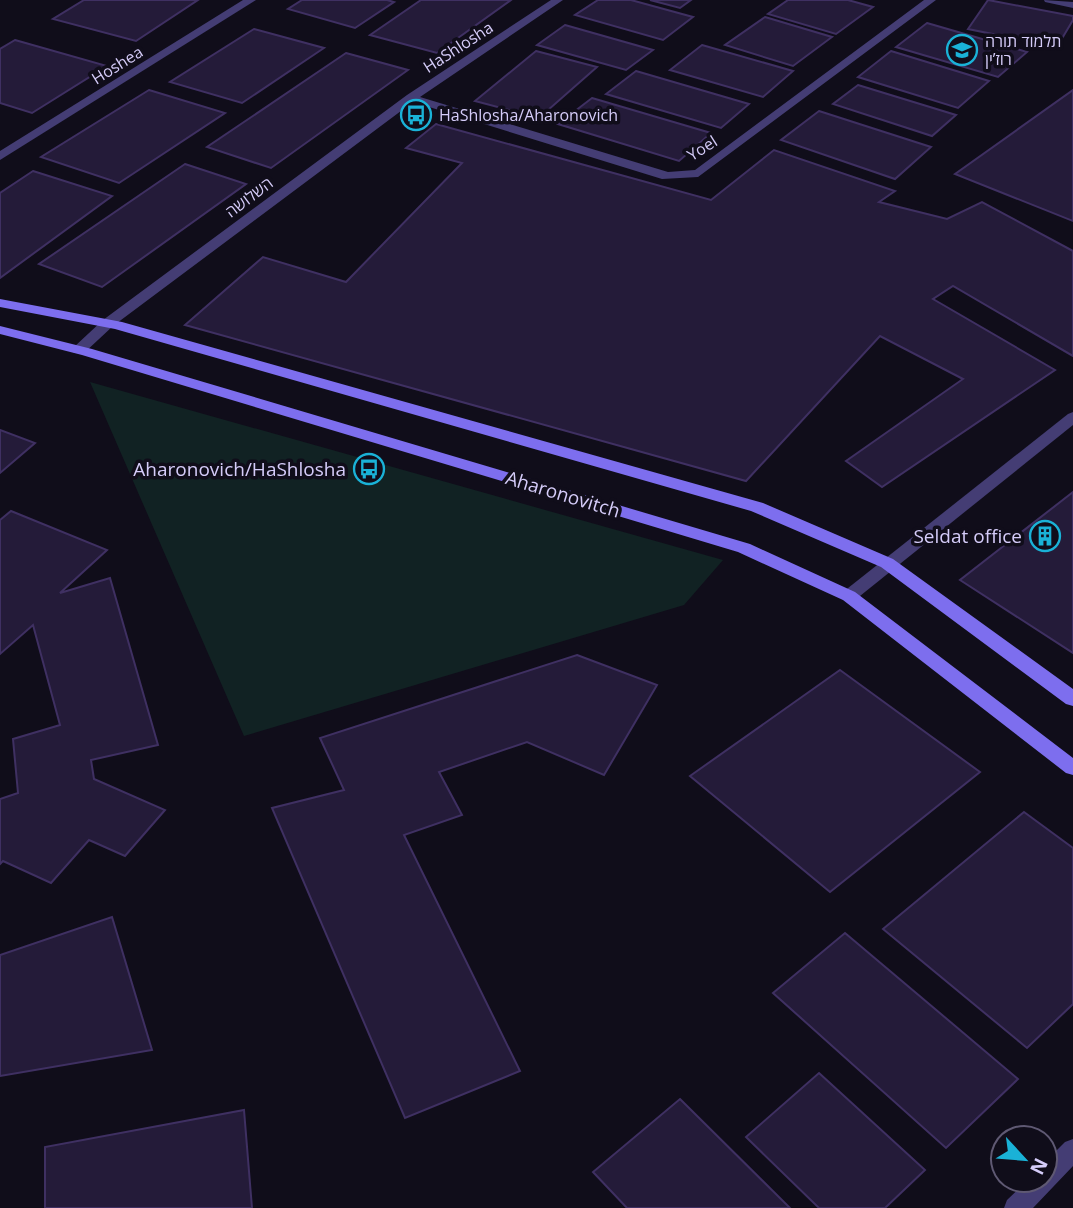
<svg xmlns="http://www.w3.org/2000/svg" width="1073" height="1208" font-family="'Open Sans','Noto Sans Hebrew',sans-serif">
  <style>
    .green { fill: #112223 }
    .building { fill: #241b39; stroke: #3f3062; stroke-width: 2 }
    .lines { fill: none; stroke-linecap: round; stroke-linejoin: round }
    .street { fill: #443d74; fill-rule: evenodd }
    .secondary { fill: #7d6eee; fill-rule: evenodd }
    .labels { text-anchor: middle; stroke-width: 7; stroke-linejoin: round; paint-order: stroke }
    .far-poi-label { font-size: 16px; fill: #d5ccf9; stroke: #100d1a; text-anchor: start }
    .far-street-label { font-size: 16px; fill: #d5ccf9; stroke: #100d1a }
    .poi-label { font-size: 19px; fill: #d5ccf9; stroke: #100d1a; text-anchor: end }
    .street-label { font-size: 19px; fill: #d5ccf9; stroke: #100d1a }
  </style>
  <rect width="100%" height="100%" fill="#100d1a"/>
  <!-- green -->
  <path class="green" d="M90 382 723 560 684 605 244 736Z"/>
  <!-- building -->
  <g class="building">
    <path d="M84 0H198L136 41 53 19Z"/>
    <path d="M302 0H387L394 2 355 28 288 9Z"/>
    <path d="M421 0H511L437 53 370 35Z"/>
    <path d="M598 0H631L693 17 663 40 575 15Z"/>
    <path d="M650 0H691L680 8Z"/>
    <path d="M788 0H848L873 7 836 34 768 14Z"/>
    <path d="M988 0 1073 16V20L1057 47 968 29Z"/>
    <path d="M765 17 832 37 793 66 725 45Z"/>
    <path d="M927 23 1027 52 998 77 896 47Z"/>
    <path d="M565 25 653 50 626 70 537 45Z"/>
    <path d="M254 29 324 48 242 103 170 82Z"/>
    <path d="M15 40 107 66 32 113 0 103V49Z"/>
    <path d="M702 45 793 71 763 97 670 70Z"/>
    <path d="M536 51 597 67 539 118 475 101Z"/>
    <path d="M891 51 989 81 958 108 858 77Z"/>
    <path d="M346 53 408 70 271 168 207 147Z"/>
    <path d="M636 71 749 104 721 128 606 94Z"/>
    <path d="M858 85 956 115 932 136 833 104Z"/>
    <path d="M149 90 225 113 119 183 41 157Z"/>
    <path d="M1073 90V221L955 174Z"/>
    <path d="M592 98 711 133 679 161 558 124Z"/>
    <path d="M819 111 931 147 895 179 781 140Z"/>
    <path d="M436 124 711 200 774 150 895 191 879 202 947 219 982 202 1073 251V356L953 286 933 299 1055 370 882 487 846 461 963 379 880 336 746 481 185 325 263 257 346 282 462 163 406 148Z"/>
    <path d="M185 164 246 184 102 287 39 264Z"/>
    <path d="M33 171 112 196 0 278V193Z"/>
    <path d="M0 430 35 443 0 473Z"/>
    <path d="M1073 492V653L960 580Z"/>
    <path d="M11 511 107 550 60 593 110 578 158 745 91 760 94 779 165 810 125 856 89 840 51 883 3 861 0 864V799L18 793 13 739 60 725 33 625 0 654V520Z"/>
    <path d="M577 655 657 685 604 775 527 742 439 772 462 815 404 835 520 1071 405 1118 272 808 344 790 320 738Z"/>
    <path d="M840 670 980 772 830 892 690 776Z"/>
    <path d="M1024 812 1073 848V1004L1027 1048 883 929Z"/>
    <path d="M112 917 152 1050 0 1076V955Z"/>
    <path d="M845 933 1018 1079 946 1148 773 993Z"/>
    <path d="M819 1073 925 1170 885 1208H819L746 1137Z"/>
    <path d="M680 1099 790 1208H627L593 1172Z"/>
    <path d="M244 1110 252 1208H45V1147Z"/>
  </g>
  <g class="lines">
    <!-- street -->
    <g class="street">
      <path d="M243 0H256L0 160V151Z"/>
      <path d="M551 0H563L420 97 668 172 695 170 924 0H936L698 177 662 179 413 102 113 326 84 353H74L72 350 74 347 103 320 407 95Z"/>
      <path d="M1044 0 1073 2V8L1045 2Z"/>
      <path d="M1073 412V425L855 600H843L840 596 843 592 1068 414Z"/>
      <path d="M1073 1139V1166L1033 1208H1004L1007 1200 1028 1180H1045V1162L1065 1142Z"/>
    </g>
    <!-- secondary -->
    <g class="secondary">
      <path d="M0 299 122 322 763 503 893 559 1073 689V706L1066 704 881 567 751 511 115 329 0 307Z"/>
      <path d="M0 326 92 349 750 544 855 592 1073 758V775L1066 773 843 600 738 552 82 355 0 334Z"/>
    </g>
  </g>
  <!-- icons -->
  <defs>
    <g id="school-ring" transform="scale(1.575)"><circle r="9.5" fill="#100d1a" stroke="#1ab2d7" stroke-width="1.5"/><path d="M0-5L7-2L0 1L-7-2ZM-4 1L0 2.5L4 1V4Q0 6-4 4Z" fill="#1ab2d7"/></g>
    <g id="bus-ring" transform="scale(1.575)"><circle r="9.5" fill="#100d1a" stroke="#1ab2d7" stroke-width="1.5"/><path d="M-5-6H5V4H4V6H2V4H-2V6H-4V4H-5ZM-3.5-4V0h7V-4ZM-3.5 1.2v1.5H-2V1.2ZM2 1.2v1.5H3.5V1.2Z" fill="#1ab2d7"/></g>
    <g id="building-ring" transform="scale(1.575)"><circle r="9.5" fill="#100d1a" stroke="#1ab2d7" stroke-width="1.5"/><path d="M-4-6H4V6H1V3H-1V6H-4ZM-2.5-4.3h1.7v1.8h-1.7ZM.8-4.3h1.7v1.8H.8ZM-2.5-1h1.7V.8h-1.7ZM.8-1h1.7V.8H.8Z" fill="#1ab2d7"/></g>
  </defs>
  <g fill-rule="evenodd">
    <use href="#school-ring" x="962" y="50"/>
    <use href="#bus-ring" x="416" y="115"/>
    <use href="#bus-ring" x="369" y="469"/>
    <use href="#building-ring" x="1045" y="536"/>
  </g>
  <g class="labels">
    <!-- far-poi labels -->
    <g class="far-poi-label">
      <text x="985" y="47">תלמוד תורה<tspan x="985" dy="18">רוז’ין</tspan></text>
      <text x="439" y="121">HaShlosha/Aharonovich</text>
    </g>
    <!-- far-street labels -->
    <g class="far-street-label">
      <text transform="translate(458 47) rotate(-33)" y="6">HaShlosha</text>
      <text transform="translate(117 65) rotate(-32)" y="6">Hoshea</text>
      <text transform="translate(702 148) rotate(-32)" y="6">Yoel</text>
      <text transform="translate(249 197) rotate(-37)" y="6">השלושה</text>
    </g>
    <!-- poi labels -->
    <g class="poi-label">
      <text x="346" y="476">Aharonovich/HaShlosha</text>
      <text x="1022" y="543">Seldat office</text>
    </g>
    <!-- street labels -->
    <g class="street-label">
      <text transform="translate(563 494) rotate(17)" y="7">Aharonovitch</text>
    </g>
  </g>
  <!-- north arrow -->
  <g transform="translate(1024 1159) rotate(116)"><circle r="33" fill="#100d1a" stroke="#5f5973" stroke-width="2"/>
  <path d="M0-5L12 26L0 18L-12 26Z" fill="#1ab2d7"/>
  <text y="-10" font-size="19" font-weight="bold" text-anchor="middle" fill="#d5ccf9">N</text>
  </g>
</svg>
